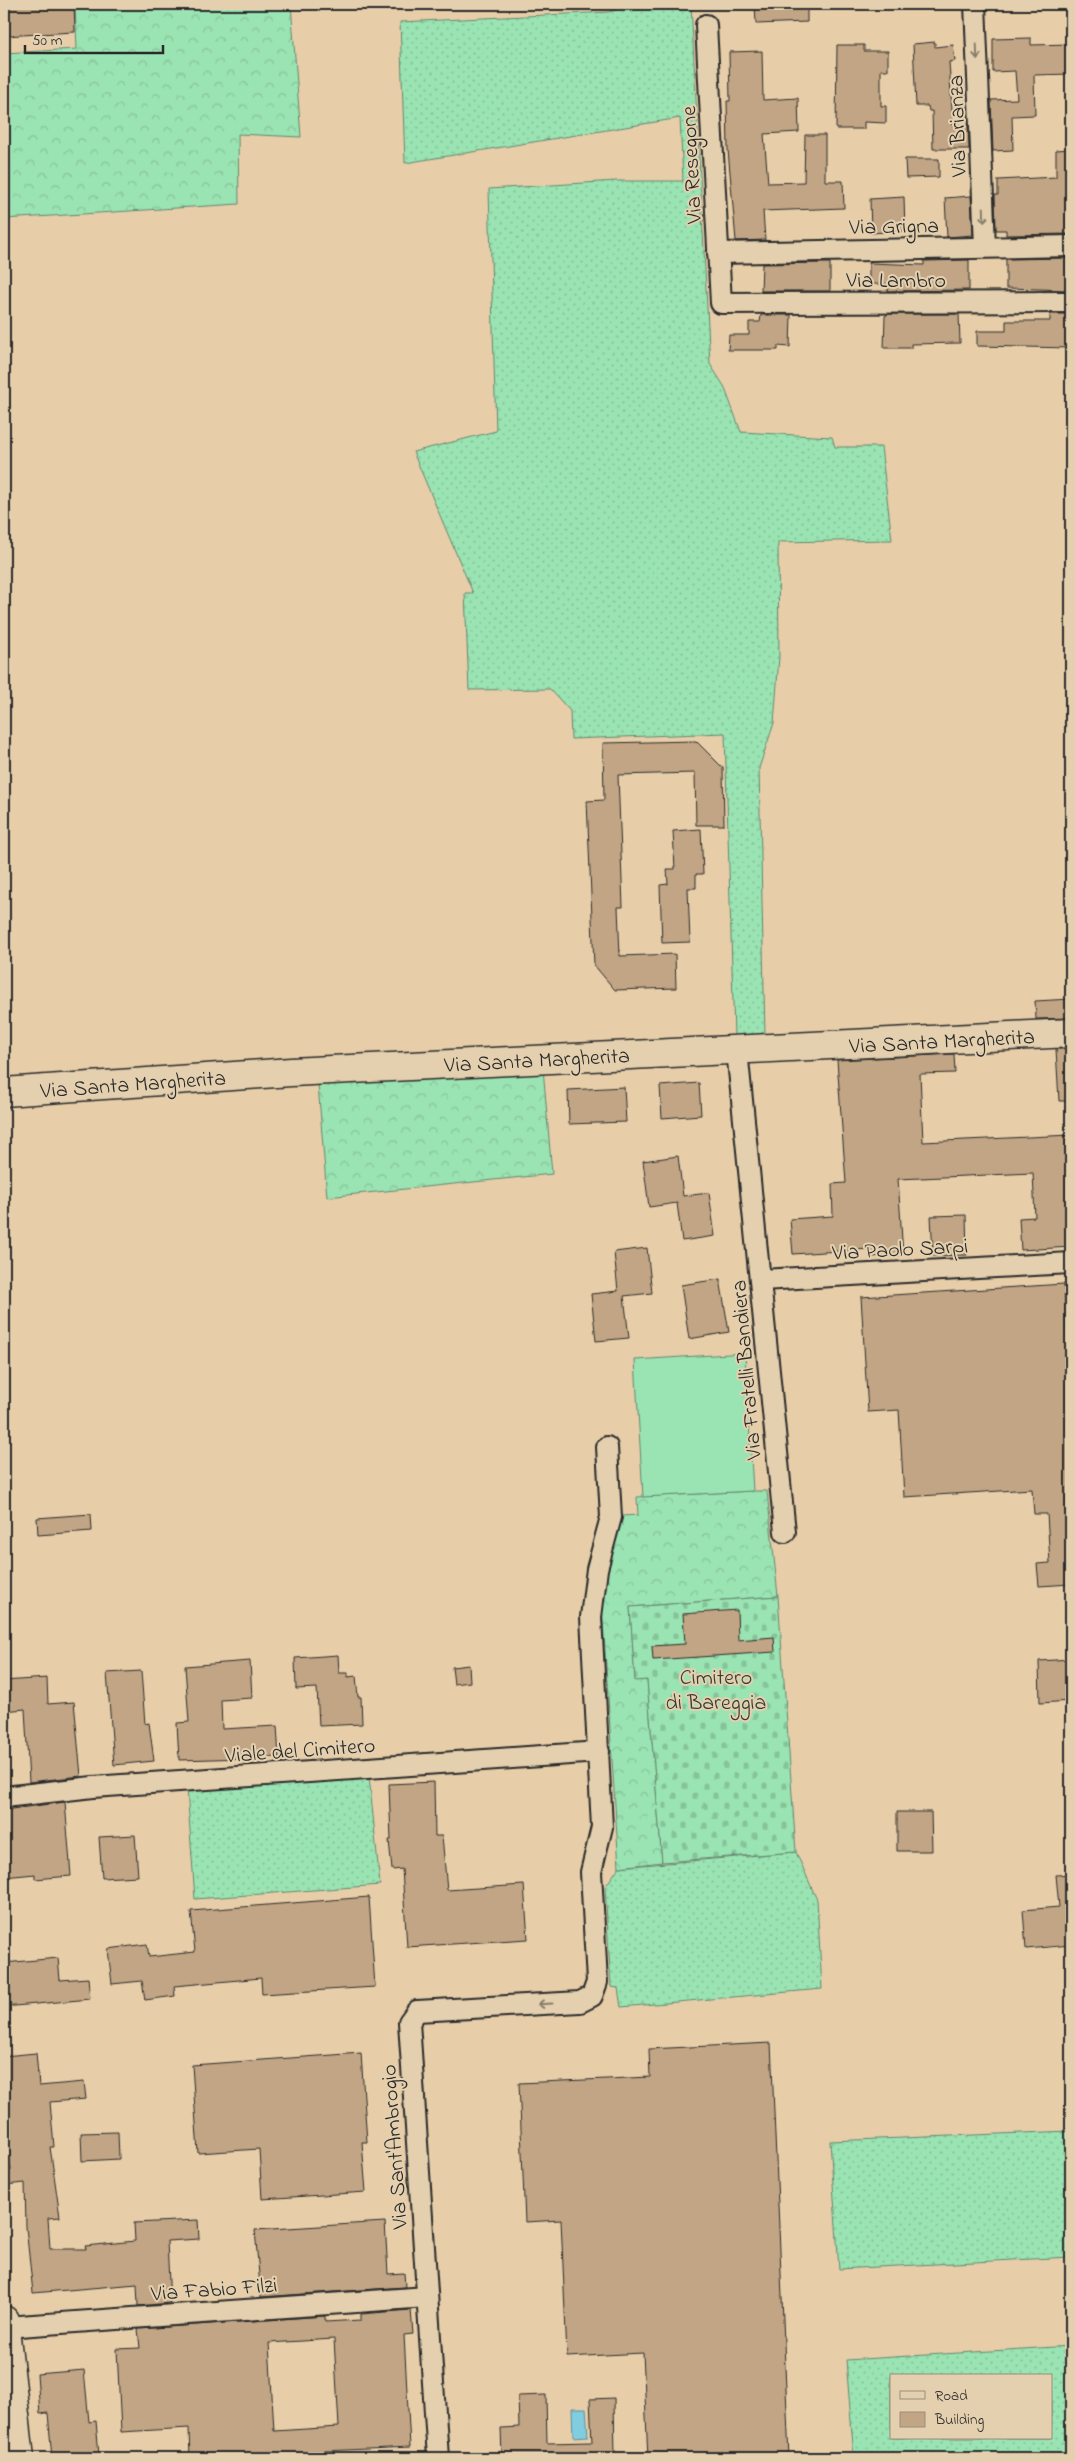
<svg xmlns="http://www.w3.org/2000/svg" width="1075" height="2462" font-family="'Indie Flower',sans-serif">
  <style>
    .grass { fill: url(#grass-dots); stroke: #62876e; fill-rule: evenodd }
    .forest { fill: url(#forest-crowns); stroke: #62876e }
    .cemetery { fill: url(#cemetery-stones); stroke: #62876e }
    .garden { fill: #9ae3b2; stroke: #62876e }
    .water { fill: #80cde0; stroke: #5e8c98 }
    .building { fill: #c2a584; stroke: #2b2b2b; fill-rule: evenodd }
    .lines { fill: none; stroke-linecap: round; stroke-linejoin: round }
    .street-casing { stroke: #2b2b2b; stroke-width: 24 }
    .secondary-casing { stroke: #2b2b2b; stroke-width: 31 }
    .street { stroke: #e4d0ae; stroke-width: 20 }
    .secondary { stroke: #e4d0ae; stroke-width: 28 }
    .oneway { stroke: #887e6c }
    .labels { text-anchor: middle; stroke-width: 4; stroke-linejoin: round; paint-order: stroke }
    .street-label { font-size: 22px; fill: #2b2b2b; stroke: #e4d0ae }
    .park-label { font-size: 22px; fill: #363d38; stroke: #e4d0ae }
  </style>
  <defs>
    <pattern id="grass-dots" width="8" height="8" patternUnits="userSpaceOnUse" patternTransform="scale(1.25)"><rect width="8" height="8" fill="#9ae3b2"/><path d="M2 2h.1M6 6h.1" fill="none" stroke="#85c399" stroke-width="1.8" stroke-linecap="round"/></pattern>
    <pattern id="forest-crowns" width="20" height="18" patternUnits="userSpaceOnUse" patternTransform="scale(1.25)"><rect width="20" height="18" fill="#9ae3b2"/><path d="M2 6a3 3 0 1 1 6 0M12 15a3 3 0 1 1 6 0" fill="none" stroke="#85c399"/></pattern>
    <pattern id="cemetery-stones" width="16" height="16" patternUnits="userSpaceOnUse" patternTransform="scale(1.25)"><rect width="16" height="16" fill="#9ae3b2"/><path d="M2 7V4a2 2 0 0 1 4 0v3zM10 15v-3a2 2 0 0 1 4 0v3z" fill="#85c399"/></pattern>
  </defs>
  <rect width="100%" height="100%" fill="#e7cea9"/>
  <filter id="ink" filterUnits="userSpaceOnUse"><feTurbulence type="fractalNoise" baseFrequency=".02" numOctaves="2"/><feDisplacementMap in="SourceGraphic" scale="10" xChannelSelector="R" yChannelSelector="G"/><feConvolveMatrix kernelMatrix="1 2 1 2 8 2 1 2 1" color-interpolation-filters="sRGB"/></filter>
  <g filter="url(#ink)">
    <!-- grass -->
    <g class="grass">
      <path d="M633 4H691L710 364 724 386 741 432 832 437 835 447H881L892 540 778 542 779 657 774 723 759 768 765 1035 734 1036 725 733 571 739 570 711 550 689 469 690 465 593H473L413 452 496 431 489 189 616 181H683L680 118 405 163 400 22 609 12Z"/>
      <path d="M369 1776 380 1885 195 1899 187 1789Z"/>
      <path d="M796 1852 817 1900 822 1989 621 2007 618 1988 611 1987 605 1887 619 1867Z"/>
      <path d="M1071 2131V2257L839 2269 830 2141Z"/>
      <path d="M1071 2346V2458H854L846 2360ZM891 2376H1051V2438H891Z"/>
    </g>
    <!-- forest -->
    <g class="forest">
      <path d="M75 4H291L301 137 238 134 239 204 4 219V53L77 49Z"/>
      <path d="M543 1068 552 1174 327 1197 318 1084Z"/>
      <path d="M753 1491H767L778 1596 630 1607 635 1680H647L662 1862 619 1867 602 1605 611 1552 622 1516 638 1515 637 1497Z"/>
    </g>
    <!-- cemetery -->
    <path class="cemetery" d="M778 1596 796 1852 662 1862 647 1680 635 1681 630 1607Z"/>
    <!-- garden -->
    <path class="garden" d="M745 1353 753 1491 643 1497 635 1360Z"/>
    <!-- water -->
    <path class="water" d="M572 2408H586L588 2436 573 2437Z"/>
    <!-- building -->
    <g class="building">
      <path d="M29 4H74L75 32 4 36V6Z"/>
      <path d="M755 4H807V22L756 24Z"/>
      <path d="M1031 38V45L1071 44V74L1034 75 1035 115 1012 116 1013 150 993 151 991 100 1017 99 1015 71 993 72V39Z"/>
      <path d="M935 42V47L953 45 955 61 949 62 953 125H968L969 149H933L932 111H929L928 106H916L913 44Z"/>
      <path d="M837 45H864V51H888V70H881V106H886V123L864 122V129H836Z"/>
      <path d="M762 51 763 100 798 98 799 132 764 134 768 183 804 182 805 135H825V181H843L844 208 763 211 765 240 736 241 728 150 727 101H730L729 52Z"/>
      <path d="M1071 149V234L1006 235V230H996L995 195H998V180L1056 177V150Z"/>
      <path d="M905 159H939V177L906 178Z"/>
      <path d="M971 196 973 235 947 237 945 198Z"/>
      <path d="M904 197 905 231 871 233 870 199Z"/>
      <path d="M1071 258V290L1006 288V259Z"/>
      <path d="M969 260V290L888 291V284H869V263L924 265V261Z"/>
      <path d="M830 263V291H761L762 264Z"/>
      <path d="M888 314H959L960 343 911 344V348H884L885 316Z"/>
      <path d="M1050 314H1071V348L977 346V331H1006V321H1050Z"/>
      <path d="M761 315H791L790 347 778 346V350H728L729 335H749V322H760Z"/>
      <path d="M696 741 723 768 724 825H696L695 773 618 775 623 907H618L620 956 675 954 676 988 615 990 594 965 587 801 604 800 603 743Z"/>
      <path d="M701 829 703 874H696V888H688L690 942 662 943 660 885 668 884 667 869H675L673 831Z"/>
      <path d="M1071 999V1018L1036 1019 1035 1001Z"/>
      <path d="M1056 1049H1071V1101H1059Z"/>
      <path d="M954 1054 955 1073 920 1074 923 1142 1071 1135V1247L1021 1250 1019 1218 1035 1217 1033 1173 898 1179 903 1255 870 1257V1249L793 1254 790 1219 833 1216 832 1184 846 1183 837 1060Z"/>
      <path d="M699 1083 701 1115 662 1118 660 1086Z"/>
      <path d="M624 1087 626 1122 569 1124 568 1090Z"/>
      <path d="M678 1156 683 1196 709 1193 715 1236 682 1241 677 1203 649 1207 643 1161Z"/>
      <path d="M966 1215 967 1255 933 1256 931 1216Z"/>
      <path d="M647 1248 652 1293 624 1296 629 1338 596 1341 591 1294 618 1291 614 1252Z"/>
      <path d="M720 1279 729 1332 689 1339 681 1285Z"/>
      <path d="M1064 1284 1069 1362 1071 1361V1584L1039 1586 1037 1564 1050 1563 1047 1514H1034L1032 1489 904 1497 899 1410 868 1412 861 1297Z"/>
      <path d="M91 1514 92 1531 38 1535 37 1518Z"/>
      <path d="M737 1610 738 1640 774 1637 775 1652 653 1660 652 1646 685 1644 683 1614Z"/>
      <path d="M338 1655 339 1673H348V1677L356 1676 358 1697H361L362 1724 319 1726 317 1688 296 1689 295 1658Z"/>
      <path d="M1071 1659V1701L1040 1703 1039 1661Z"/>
      <path d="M250 1661 252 1698 221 1700 222 1729 277 1726 279 1757 179 1760 177 1723 189 1722 185 1666Z"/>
      <path d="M469 1665 470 1682 454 1684 452 1667Z"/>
      <path d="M141 1671 145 1724 149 1723 154 1761 114 1765 107 1673Z"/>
      <path d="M47 1678 48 1704 74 1702 81 1776 29 1782 25 1709 4 1711V1681Z"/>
      <path d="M434 1782 435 1836H442L447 1890 524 1885 528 1939 407 1947 402 1869 392 1870 389 1840H391L389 1784Z"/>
      <path d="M65 1802 71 1876 35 1879V1874L4 1877V1810Z"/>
      <path d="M897 1812H931L932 1851H897Z"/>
      <path d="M135 1835 138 1876 102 1878 99 1837Z"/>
      <path d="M1071 1874V1945L1026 1949 1023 1910 1059 1907 1056 1875Z"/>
      <path d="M369 1897 375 1987 262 1994 261 1978 174 1986 175 1996 145 2000 142 1981 112 1984 108 1949 147 1944 149 1957 195 1952 191 1911Z"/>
      <path d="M58 1958 60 1980 88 1978 90 1999 4 2007V1963Z"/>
      <path d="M771 2043 789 2458H648L643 2353 567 2357 561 2220 525 2222 519 2083 650 2077 649 2049Z"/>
      <path d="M36 2053 39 2086 84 2082 86 2099 50 2102 54 2147H50L60 2217 48 2218 50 2249H86L85 2246 135 2241 134 2223 198 2220 199 2239 167 2241 170 2303 138 2306 137 2284 33 2293 26 2227 25 2183 5 2185 4 2171 11 2170 4 2106V2056Z"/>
      <path d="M361 2053 367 2142H362L366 2192 262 2199 259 2149 198 2153 192 2065Z"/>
      <path d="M118 2132 119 2159 82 2161 81 2133Z"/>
      <path d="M385 2222 388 2274 404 2273 405 2287 261 2297 255 2230Z"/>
      <path d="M411 2310 413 2334 404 2335 410 2447 325 2451 326 2457 299 2458H190L189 2428 121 2432 117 2349 140 2348 138 2329 325 2316V2322L361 2320V2314ZM334 2339 339 2427 274 2431 269 2343Z"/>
      <path d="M84 2370 89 2422 96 2421 99 2455 88 2456V2458H52L48 2413 40 2414 37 2374Z"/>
      <path d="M546 2395 547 2443 592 2442 590 2399 614 2398 615 2458H502L501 2428 519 2427 518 2396Z"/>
    </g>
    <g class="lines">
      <!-- street casing -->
      <g class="street-casing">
        <g id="street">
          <path d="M975 4 985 247"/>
          <path d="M706 25 721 303 1071 302"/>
          <path d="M718 253 1071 246"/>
          <path d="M737 1050 785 1532"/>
          <path d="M761 1280 1071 1263"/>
          <path d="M4 1797 93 1787 599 1752"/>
          <path d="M5 2327 427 2297"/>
          <path d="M438 2458 409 2022 417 2011 580 2002 592 1996 597 1982 591 1872 602 1827 591 1617 597 1569 611 1517 607 1447"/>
        </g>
      </g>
      <!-- secondary casing -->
      <g class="secondary-casing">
        <g id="secondary">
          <path d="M4 1092 291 1072 1071 1033"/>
          <path d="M4 2320 20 2458"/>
        </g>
      </g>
      <!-- street -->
      <use href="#street" class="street"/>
      <!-- secondary -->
      <use href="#secondary" class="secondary"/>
    </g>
    <!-- one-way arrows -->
    <defs><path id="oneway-shaft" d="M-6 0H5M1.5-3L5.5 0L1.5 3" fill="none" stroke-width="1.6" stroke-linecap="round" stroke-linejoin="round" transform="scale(1.25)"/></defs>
    <g class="oneway">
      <use href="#oneway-shaft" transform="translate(977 52) rotate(88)"/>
      <use href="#oneway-shaft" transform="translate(984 215) rotate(88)"/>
      <use href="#oneway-shaft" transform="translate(545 2004) rotate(177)"/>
    </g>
  </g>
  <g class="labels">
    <!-- street labels -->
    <g class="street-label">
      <text transform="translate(956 126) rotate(-92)" y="8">Via Brianza</text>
      <text transform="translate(690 165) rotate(-93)" y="8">Via Resegone</text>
      <text transform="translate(894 225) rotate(-1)" y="8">Via Grigna</text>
      <text x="896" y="287">Via Lambro</text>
      <text transform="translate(942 1040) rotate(-3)" y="8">Via Santa Margherita</text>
      <text transform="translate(537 1059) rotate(-3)" y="8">Via Santa Margherita</text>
      <text transform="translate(133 1083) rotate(-4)" y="8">Via Santa Margherita</text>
      <text transform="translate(900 1248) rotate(-3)" y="8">Via Paolo Sarpi</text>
      <text transform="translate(745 1370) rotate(-95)" y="8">Via Fratelli Bandiera</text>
      <text transform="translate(300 1749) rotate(-4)" y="8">Viale del Cimitero</text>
      <text transform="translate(393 2147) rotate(-94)" y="8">Via Sant'Ambrogio</text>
      <text transform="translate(214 2288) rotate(-4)" y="8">Via Fabio Filzi</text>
    </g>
    <!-- park labels -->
    <g class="park-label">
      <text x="716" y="1684">Cimitero<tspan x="716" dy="25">di Bareggia</tspan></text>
    </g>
  </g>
  <!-- margin -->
  <rect width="1075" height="2462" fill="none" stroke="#e4d0ae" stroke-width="20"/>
  <rect x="10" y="10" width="1055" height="2442" fill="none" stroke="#2b2b2b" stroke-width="2" filter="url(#ink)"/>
  <!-- legend -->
  <rect x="890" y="2374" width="162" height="65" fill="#e4d0ae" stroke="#9a8e7a"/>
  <rect x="900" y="2391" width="25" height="8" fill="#e4d0ae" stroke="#9a8e7a"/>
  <text x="935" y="2400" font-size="15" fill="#2b2b2b">Road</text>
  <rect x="900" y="2412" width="25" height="15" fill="#c2a584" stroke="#9a8e7a"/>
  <text x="935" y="2424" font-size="15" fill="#2b2b2b">Building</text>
  <!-- scale -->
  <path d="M25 45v8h138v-8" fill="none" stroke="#2b2b2b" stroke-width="2.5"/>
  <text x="32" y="45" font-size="15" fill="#2b2b2b" stroke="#e4d0ae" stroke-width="4" paint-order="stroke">50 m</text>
</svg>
